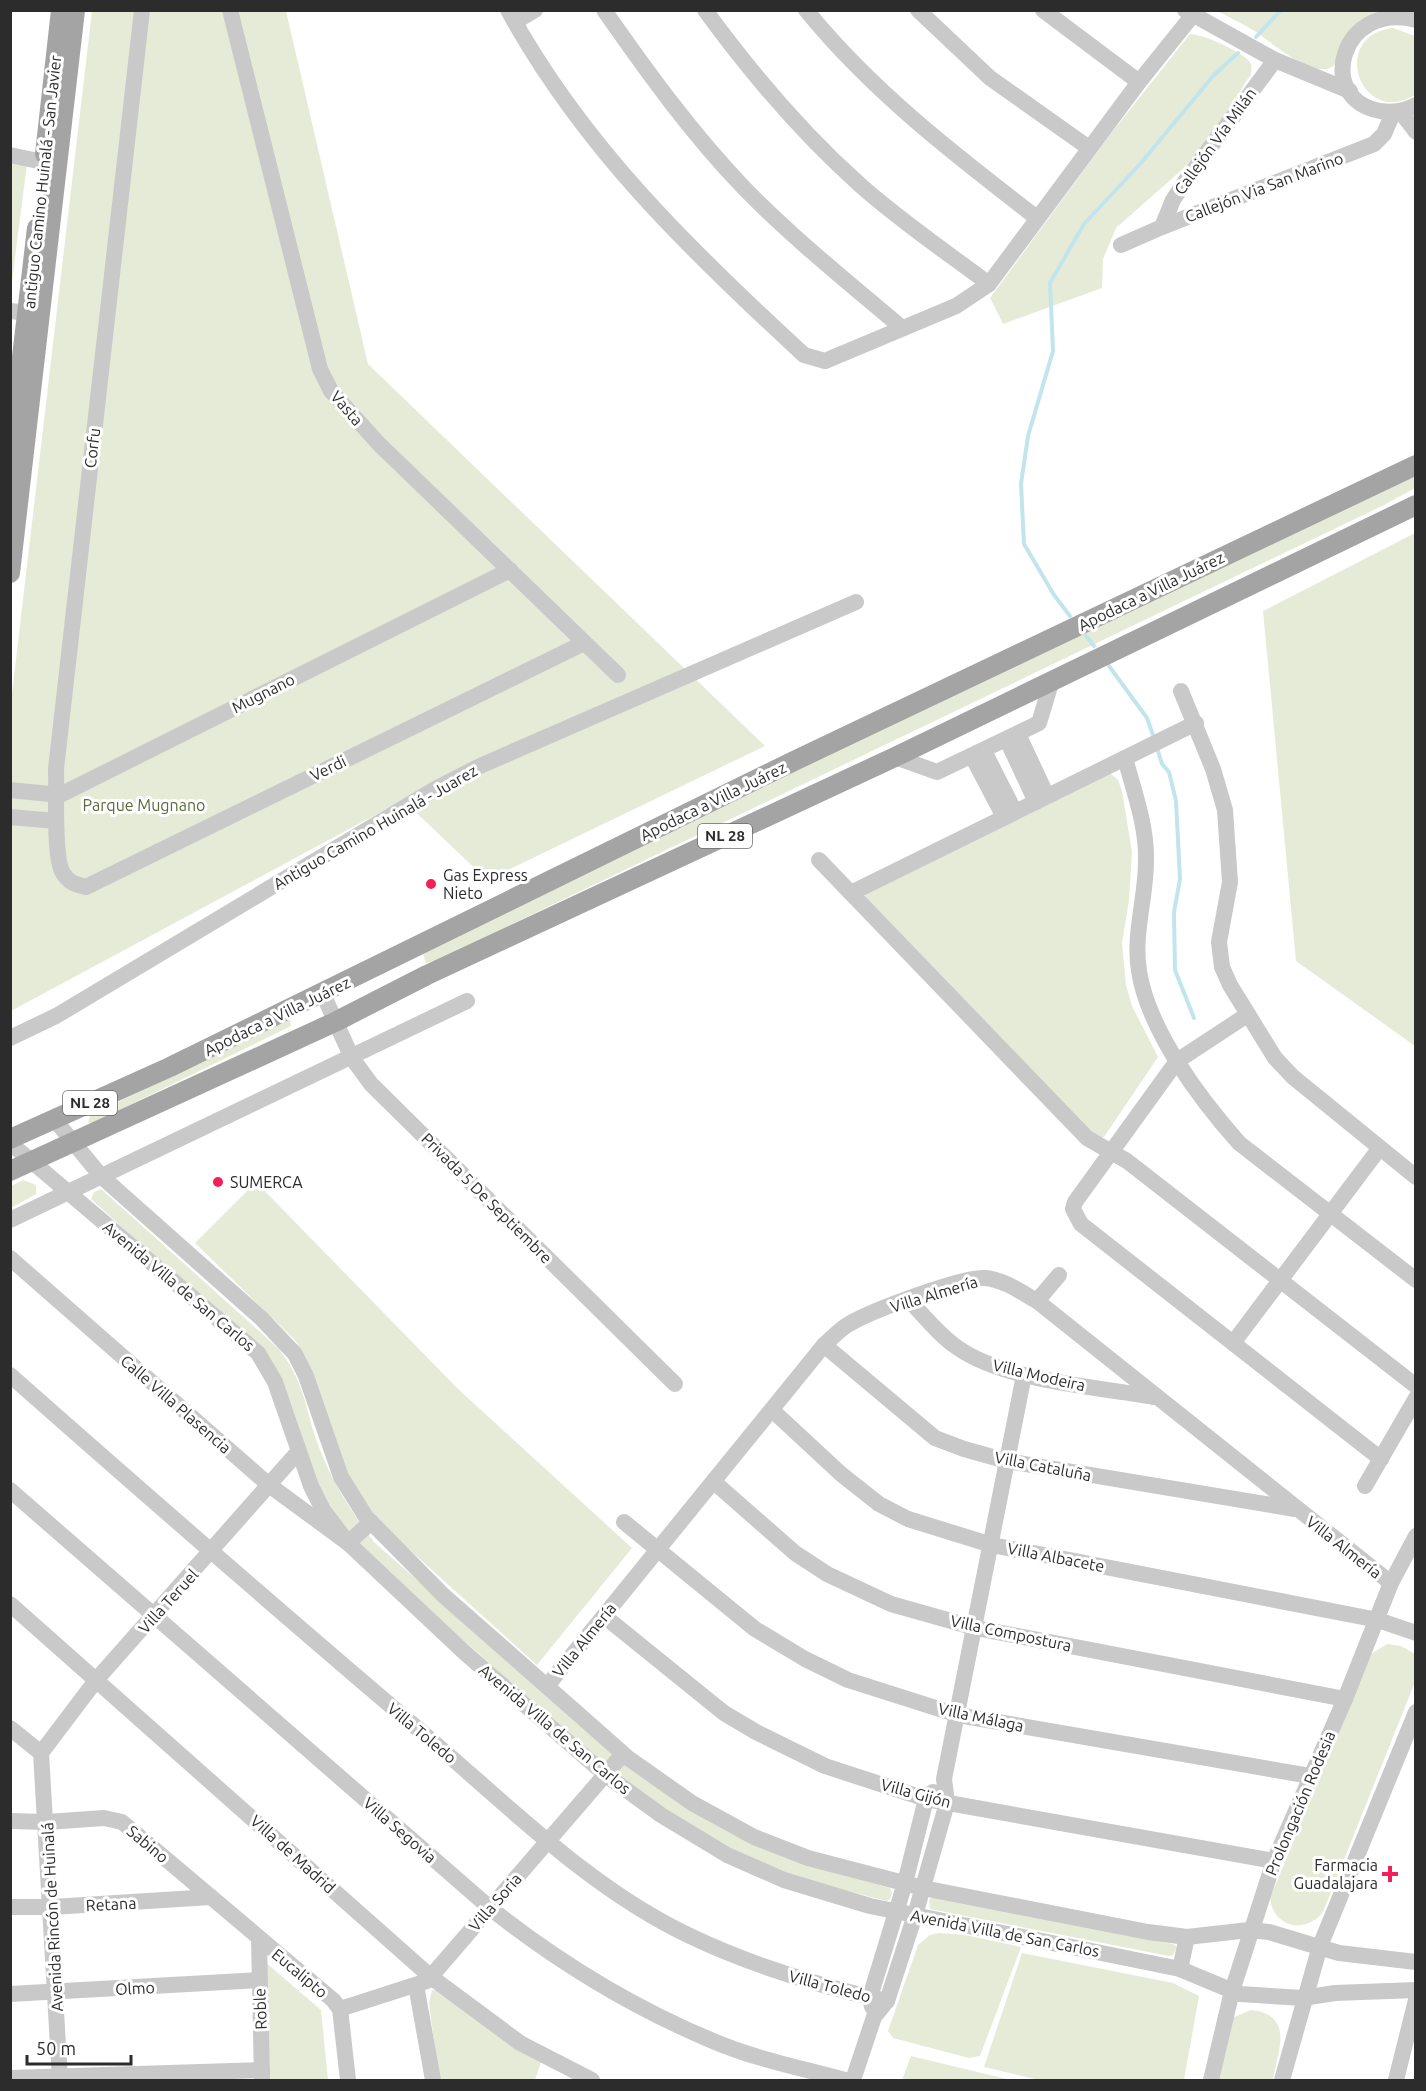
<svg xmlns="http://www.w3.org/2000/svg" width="1426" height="2091" font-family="Ubuntu,sans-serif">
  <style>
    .green { fill: #e6ebd8 }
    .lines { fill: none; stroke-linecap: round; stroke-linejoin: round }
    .stream { stroke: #c2e5ed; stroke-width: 4 }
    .minor { stroke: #c9c9c9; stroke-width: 16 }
    .major { stroke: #a4a4a4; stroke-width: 20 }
    .poi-dot { fill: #f21f58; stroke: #fff; stroke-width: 2 }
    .labels { text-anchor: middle; stroke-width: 6; stroke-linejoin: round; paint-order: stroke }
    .shield { fill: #fff; stroke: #6b6b6b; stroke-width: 1.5 }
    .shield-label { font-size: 15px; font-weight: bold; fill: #2c2c2c }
    .street-label { font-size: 16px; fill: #2c2c2c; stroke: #fff }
    .park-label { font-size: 16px; fill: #596b37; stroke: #fff }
    .poi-label { font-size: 16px; fill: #2c2c2c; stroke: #fff; text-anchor: start }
  </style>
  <rect width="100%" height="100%" fill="#fff"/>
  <!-- green -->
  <g class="green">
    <path d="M92 11H286L368 364 765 746 487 880 403 800 11 1011V702Z"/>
    <path d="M1217 11H1384C1363 16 1348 25 1341 47 1339 52 1338 60 1335 64 1319 84 1270 42 1258 33 1245 25 1231 18 1217 11Z"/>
    <path d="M1393 28 1415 36 1416 94C1362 130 1327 36 1393 28Z"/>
    <path d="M1190 34C1201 33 1248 54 1251 64 1252 65 1251 73 1251 74L1218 126 1184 168 1116 228 1103 259 1102 288 1003 324 990 298 1109 136Z"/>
    <path d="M11 149 28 156 11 289Z"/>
    <path d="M1415 470V488L1382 506 435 961 426 963 422 951Z"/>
    <path d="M1415 533V1046L1296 961 1263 611Z"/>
    <path d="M1110 773 1118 780 1122 791 1132 852 1129 900 1122 943 1126 985 1132 1006 1158 1057 1104 1137 1095 1139 865 898V892Z"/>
    <path d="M284 1019 290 1020 291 1026 93 1123H88L90 1116Z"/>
    <path d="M23 1180 36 1185V1194L11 1208V1186Z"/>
    <path d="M256 1182 458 1389 632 1548 537 1665 381 1524 349 1483 306 1358 295 1340 195 1243Z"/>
    <path d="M101 1189 279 1349C302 1380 304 1399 314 1433 327 1474 349 1509 374 1542L577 1722 799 1862 890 1888 892 1893 890 1899 887 1901C840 1889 793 1878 748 1858 644 1812 562 1728 478 1653 433 1614 382 1576 345 1530 305 1480 304 1413 270 1361L91 1199 94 1192Z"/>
    <path d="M1387 1644 1401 1646 1415 1654V1682L1323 1912C1305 1935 1273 1927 1270 1898L1371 1654Z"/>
    <path d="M932 1897 1173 1944 1177 1947 1173 1955 1169 1956 930 1909 929 1900Z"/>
    <path d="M939 1933 965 1935 1021 1947 980 2056 969 2058 893 2038 888 2031 918 1945 930 1935Z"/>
    <path d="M1022 1953 1173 1983 1199 1996 1184 2080H1039L984 2067Z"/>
    <path d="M264 1961 321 2010 328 2080H269Z"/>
    <path d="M432 1990 440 1991 541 2062 535 2080H439L429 2003Z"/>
    <path d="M1251 2010C1295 2015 1278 2050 1273 2080H1218L1232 2018Z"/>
    <path d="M911 2056 1011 2080H902Z"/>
  </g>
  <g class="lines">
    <!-- stream -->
    <g class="stream">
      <path d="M1256 37 1281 10"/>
      <path d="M1070 616 1054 595 1024 544 1021 484 1028 436 1053 351 1050 283 1084 224 1141 163 1213 76 1238 53"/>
      <path d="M1086 636 1094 646"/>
      <path d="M1109 666 1147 718 1154 738"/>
      <path d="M1157 748 1162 764 1169 772 1176 801 1180 879 1174 912 1175 970 1194 1018"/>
    </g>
    <!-- minor -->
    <g class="minor">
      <path d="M142 10 56 769C57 790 53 858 63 873 69 883 75 884 86 887L584 643"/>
      <path d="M230 10 320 369 331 391 379 444 618 675"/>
      <path d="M508 10C583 147 691 251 804 355L825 361 956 306 989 284 1139 82 1192 16"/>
      <path d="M604 10C648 73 692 134 745 189 794 239 849 283 902 328"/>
      <path d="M705 10C751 73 801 132 859 184 899 220 945 251 989 284"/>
      <path d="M806 10C872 91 955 155 1037 218"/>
      <path d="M918 10 990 78 1089 148"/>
      <path d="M1043 10 1139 82"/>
      <path d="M1185 10 1275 60 1350 91"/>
      <path d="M1416 20C1341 0 1314 99 1380 111 1393 113 1404 112 1416 105"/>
      <path d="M515 22 535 10"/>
      <path d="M1400 111 1416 132"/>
      <path d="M10 155 57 165"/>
      <path d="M1162 227 1173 200 1186 180 1275 60"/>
      <path d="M1121 245 1162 227 1374 144 1384 134 1393 113"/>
      <path d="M10 311 39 314"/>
      <path d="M1181 691 1213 769 1225 810 1230 882 1219 942 1222 967 1230 985 1275 1058 1293 1077 1416 1177"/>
      <path d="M1018 734 1047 796"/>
      <path d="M1007 740 1036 802"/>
      <path d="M984 751 1015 812"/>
      <path d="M972 756 1004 817"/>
      <path d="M895 757 937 772 1039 723 1052 680"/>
      <path d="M1125 758C1134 792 1147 826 1146 861 1146 898 1133 934 1139 971 1148 1030 1200 1099 1239 1143L1416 1280"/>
      <path d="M10 790 60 795 510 570"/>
      <path d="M10 817 56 821"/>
      <path d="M819 860 1087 1138 1127 1161 1416 1386"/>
      <path d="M851 893 1196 723"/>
      <path d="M323 994 352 1058 371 1084 675 1384"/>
      <path d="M1247 1015 1177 1061 1075 1202 1073 1209 1081 1224 1381 1459"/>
      <path d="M10 1038 56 1016 435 789 480 766 856 602"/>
      <path d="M54 1119 101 1176 261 1318 295 1354 306 1376 341 1477 366 1517 443 1595 576 1712 628 1758 692 1803 754 1837 808 1858 923 1888 1148 1932 1187 1937 1249 1930 1269 1932 1339 1953 1416 1962"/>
      <path d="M10 1143 258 1353 275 1382 311 1486 323 1510 348 1543 465 1653 606 1775 661 1815 727 1855 784 1880 870 1906 1180 1969 1240 1994 1303 1998 1335 1993 1416 1990"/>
      <path d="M10 1220 467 1001"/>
      <path d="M10 1258 269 1485 348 1543 371 1522"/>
      <path d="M909 1300C925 1317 939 1335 958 1348 1005 1381 1097 1387 1154 1397"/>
      <path d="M1037 1301 1059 1275"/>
      <path d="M1233 1343 1379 1149"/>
      <path d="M824 1345 935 1438 964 1449 1007 1461 1295 1509"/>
      <path d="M10 1375C147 1496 285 1616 424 1734 508 1805 590 1889 690 1936 753 1966 819 1986 887 2001"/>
      <path d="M772 1410 841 1474 879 1504 908 1519 992 1545 1378 1620 1416 1633"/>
      <path d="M714 1482 795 1553 827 1574 891 1604 976 1628 1345 1699"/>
      <path d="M1365 1486 1416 1398"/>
      <path d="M10 1490 490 1908C557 1961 634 2008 713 2041 755 2059 801 2068 845 2080"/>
      <path d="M624 1522 755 1629 805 1659 848 1680 958 1715 1310 1776"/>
      <path d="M10 1604 431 1977 520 2043 592 2080"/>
      <path d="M604 1616 724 1713 756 1732 825 1766 926 1799 1274 1861"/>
      <path d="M547 1686 824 1345C832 1338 840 1329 849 1324 871 1311 963 1276 986 1278 1004 1280 1021 1292 1037 1301L1391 1583"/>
      <path d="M10 1728 41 1753"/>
      <path d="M41 1753 97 1679 298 1452"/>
      <path d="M41 1753 60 2080"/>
      <path d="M10 1821 47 1822 104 1818 122 1822 333 2000 340 2009 348 2080"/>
      <path d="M10 1907H52L211 1897"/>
      <path d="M259 1938 262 2080"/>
      <path d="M1180 1969 1187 1937"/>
      <path d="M416 1985 433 2080"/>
      <path d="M10 1994 259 1980"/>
      <path d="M872 2007 870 1997 905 1883 926 1799 933 1792"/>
      <path d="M340 2009 427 1981 623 1754"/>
      <path d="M10 2078 262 2070"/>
      <path d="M853 2080 874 2017 887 2001 915 1915 947 1803 944 1779 1024 1375"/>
      <path d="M1211 2080 1232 1991 1274 1861 1345 1699 1391 1583 1416 1536"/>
      <path d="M1282 2080 1320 1946 1416 1712"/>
      <path d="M1396 2080 1416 2000"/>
    </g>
    <!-- major -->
    <g class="major">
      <path d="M45 154 61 10"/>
      <path d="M10 460 37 228"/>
      <path d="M10 573 75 10"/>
      <path d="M10 1139 170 1067 794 761 1416 465"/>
      <path d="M10 1171 335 1022 427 975 895 757 1416 505"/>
    </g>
  </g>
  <!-- markers -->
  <g class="poi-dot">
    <circle cx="431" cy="884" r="6"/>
    <circle cx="218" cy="1182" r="6"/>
    <path d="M1387 1865h6v6h6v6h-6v6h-6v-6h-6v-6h6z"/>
  </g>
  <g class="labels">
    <!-- shield labels -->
    <g class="shield">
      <rect x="698" y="824" width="54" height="24" rx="4.5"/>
      <rect x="63" y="1091" width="54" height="24" rx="4.5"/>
    </g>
    <g class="shield-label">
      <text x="725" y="841">NL 28</text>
      <text x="90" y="1108">NL 28</text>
    </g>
    <!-- street labels -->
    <g class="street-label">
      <text transform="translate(1215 141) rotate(-54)" y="6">Callejón Vía Milán</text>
      <text transform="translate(42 182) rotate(-84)" y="6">antiguo Camino Huinalá - San Javier</text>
      <text transform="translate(1264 187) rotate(-21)" y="6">Callejón Via San Marino</text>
      <text transform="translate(347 408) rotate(49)" y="6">Vasta</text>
      <text transform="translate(92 448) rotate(-83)" y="6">Corfu</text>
      <text transform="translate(1151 591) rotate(-26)" y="6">Apodaca a Villa Juárez</text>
      <text transform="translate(263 693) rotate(-27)" y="6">Mugnano</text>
      <text transform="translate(328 768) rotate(-26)" y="6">Verdi</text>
      <text transform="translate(713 801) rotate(-26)" y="6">Apodaca a Villa Juárez</text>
      <text transform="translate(375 827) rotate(-30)" y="6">Antiguo Camino Huinalá - Juarez</text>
      <text transform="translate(277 1016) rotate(-26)" y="6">Apodaca a Villa Juárez</text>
      <text transform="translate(487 1198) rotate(45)" y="6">Privada 5 De Septiembre</text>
      <text transform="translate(179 1286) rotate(40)" y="6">Avenida Villa de San Carlos</text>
      <text transform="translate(934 1294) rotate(-17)" y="6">Villa Almería</text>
      <text transform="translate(1039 1375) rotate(13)" y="6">Villa Modeira</text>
      <text transform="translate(176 1404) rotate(41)" y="6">Calle Villa Plasencia</text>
      <text transform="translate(1043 1466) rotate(11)" y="6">Villa Cataluña</text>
      <text transform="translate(1344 1547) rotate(38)" y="6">Villa Almería</text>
      <text transform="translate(1056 1557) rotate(11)" y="6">Villa Albacete</text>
      <text transform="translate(168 1601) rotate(-48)" y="6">Villa Teruel</text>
      <text transform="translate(1011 1633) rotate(12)" y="6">Villa Compostura</text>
      <text transform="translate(584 1640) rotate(-51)" y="6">Villa Almería</text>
      <text transform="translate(981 1717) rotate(12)" y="6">Villa Málaga</text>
      <text transform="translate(555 1729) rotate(40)" y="6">Avenida Villa de San Carlos</text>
      <text transform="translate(422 1733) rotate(40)" y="6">Villa Toledo</text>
      <text transform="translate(916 1793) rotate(15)" y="6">Villa Gijón</text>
      <text transform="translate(1300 1803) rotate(-67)" y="6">Prolongación Rodesia</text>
      <text transform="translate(400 1830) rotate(41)" y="6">Villa Segovia</text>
      <text transform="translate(148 1844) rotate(40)" y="6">Sabino</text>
      <text transform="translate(293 1854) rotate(42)" y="6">Villa de Madrid</text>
      <text transform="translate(495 1902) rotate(-49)" y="6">Villa Soria</text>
      <text transform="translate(111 1904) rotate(-3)" y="6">Retana</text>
      <text transform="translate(52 1917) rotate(-93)" y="6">Avenida Rincón de Huinalá</text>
      <text transform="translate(1005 1933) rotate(11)" y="6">Avenida Villa de San Carlos</text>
      <text transform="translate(300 1973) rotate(40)" y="6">Eucalipto</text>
      <text transform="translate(830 1986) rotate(15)" y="6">Villa Toledo</text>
      <text transform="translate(135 1988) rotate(-3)" y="6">Olmo</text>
      <text transform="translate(260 2009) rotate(-92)" y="6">Roble</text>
    </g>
    <!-- park labels -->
    <g class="park-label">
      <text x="144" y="811">Parque Mugnano</text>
    </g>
    <!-- poi labels -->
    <g class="poi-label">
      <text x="443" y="881">Gas Express<tspan x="443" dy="18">Nieto</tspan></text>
      <text x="230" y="1188">SUMERCA</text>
      <text x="1378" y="1871" text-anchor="end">Farmacia<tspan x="1378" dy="18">Guadalajara</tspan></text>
    </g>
  </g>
  <!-- border -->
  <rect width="1426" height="2091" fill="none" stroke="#2c2c2c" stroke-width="24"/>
  <!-- scale -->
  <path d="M27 2055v9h104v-9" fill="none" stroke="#2c2c2c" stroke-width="3"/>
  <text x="36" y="2055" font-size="18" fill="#2c2c2c" stroke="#ffffff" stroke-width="4.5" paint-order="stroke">50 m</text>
</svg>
